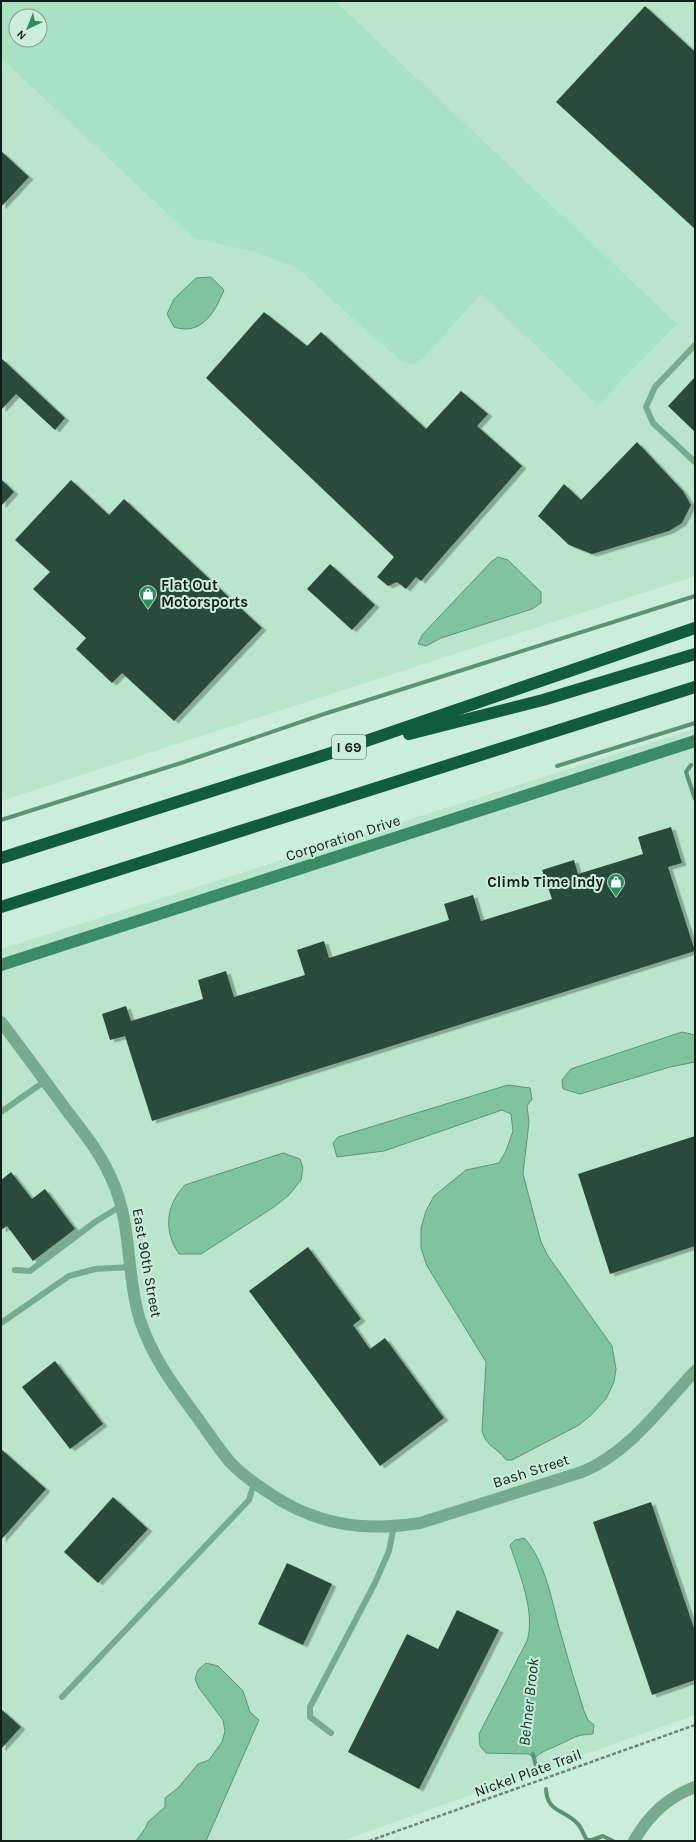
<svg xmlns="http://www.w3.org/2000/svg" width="696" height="1842" font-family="Karla,sans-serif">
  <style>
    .built { fill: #b9e5cc; fill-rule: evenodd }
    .green { fill: #a8e2c2; fill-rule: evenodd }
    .water { fill: #7fc49f; stroke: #5e9276 }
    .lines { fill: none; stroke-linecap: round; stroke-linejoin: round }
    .stream { stroke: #5e9276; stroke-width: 4 }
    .building { fill: #2c4c3b; filter: url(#shadow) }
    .path { stroke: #6d8678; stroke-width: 2.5; stroke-dasharray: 4 2; stroke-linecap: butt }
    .lane { stroke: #78aa8e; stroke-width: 6 }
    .street { stroke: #78aa8e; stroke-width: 12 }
    .secondary { stroke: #3b8c65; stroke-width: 12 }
    .highway { stroke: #105c3c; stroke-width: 12 }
    .labels { text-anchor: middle; stroke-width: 4; stroke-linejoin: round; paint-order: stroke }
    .shield { fill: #caeed9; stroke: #485c51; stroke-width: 1 }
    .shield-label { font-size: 14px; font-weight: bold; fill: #111e17 }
    .poi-label { font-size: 15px; font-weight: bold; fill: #111e17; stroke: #caeed9; text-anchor: start }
    .street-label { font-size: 15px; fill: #111e17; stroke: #caeed9 }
    .water-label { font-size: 16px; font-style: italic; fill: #133223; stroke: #caeed9 }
  </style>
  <defs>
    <filter id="shadow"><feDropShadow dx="4.5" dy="2.5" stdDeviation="0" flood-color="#0004"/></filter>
  </defs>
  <rect width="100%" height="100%" fill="#caeed9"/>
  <!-- built -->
  <g class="built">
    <path d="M1 1H695V576L1 801ZM16 16H40V40H16Z"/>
    <path d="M695 729V1715L342 1841H1V949Z"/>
  </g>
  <!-- green -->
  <path class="green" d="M1 1H335L677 324 598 405 481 294 425 356 414 364 402 362 297 268 255 252 194 238 1 58ZM16 16H40V40H16Z"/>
  <!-- water -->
  <g class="water">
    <path d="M211 277 224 290C215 313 201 336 174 327L167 314 174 299 196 278Z"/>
    <path d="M498 557 508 560 541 592V603L532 609 441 638 426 646 418 644 422 635 492 561Z"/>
    <path d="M682 1032 695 1035V1062L670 1067 580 1094 563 1089 562 1080 571 1069Z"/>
    <path d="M508 1085 530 1088 532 1099 527 1106 529 1122 523 1174 541 1242 548 1256 612 1346 616 1369 614 1382 606 1399 590 1416 579 1425 512 1460H506C497 1447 487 1448 482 1431L486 1362 427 1266 421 1248V1228L426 1211 434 1196 466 1170 499 1163 506 1151 513 1131 511 1114 502 1110 384 1151 337 1157 333 1143 338 1137Z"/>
    <path d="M283 1153 300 1159 303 1168 301 1180 289 1195 274 1207 201 1254H179C163 1230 166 1205 185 1185Z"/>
    <path d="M524 1538C546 1561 552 1604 561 1634 568 1660 576 1685 584 1711L588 1720 594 1725 593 1734C573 1735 575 1738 558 1745 546 1751 543 1750 534 1759L529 1754 486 1753 480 1746 479 1734 527 1641C536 1613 519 1572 510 1545L515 1540Z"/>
    <path d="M206 1663 218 1666 243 1691 250 1712 259 1720 206 1841H136L146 1827 148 1822 165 1807V1798L178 1788 198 1764 209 1760 222 1742 225 1731 223 1720 199 1688 195 1679 198 1670Z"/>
  </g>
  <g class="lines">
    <!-- stream -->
    <g class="stream">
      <path d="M691 765 686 772 695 799"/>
      <path d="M557 766 695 723"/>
      <path d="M1 820 184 762 324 714 695 596"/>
      <path d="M533 1754 538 1774"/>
      <path d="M546 1789C547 1812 563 1809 577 1823 582 1828 583 1834 587 1840H592L603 1836 613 1841"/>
    </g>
  </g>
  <!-- building -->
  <g class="building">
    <path d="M645 6 695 52V229L556 102Z"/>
    <path d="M1 151 29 177 1 207Z"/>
    <path d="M264 312 307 346 321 332 426 429 461 391 488 414 477 426 522 466 421 581 416 577 406 589 397 582 388 586 377 577 394 557 206 378Z"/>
    <path d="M1 358 65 418 55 430 16 394 1 410Z"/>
    <path d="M695 377V432L668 406Z"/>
    <path d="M637 442 683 491 691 505 682 523 669 531 592 554 569 545 538 516 564 484 581 500Z"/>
    <path d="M1 479 14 492 1 506Z"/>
    <path d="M71 480 109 515 124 499 262 628 174 721 122 673 112 683 76 649 86 638 33 589 50 572 15 540Z"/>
    <path d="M330 564 375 605 352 630 307 589Z"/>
    <path d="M671 827 682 863 668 867 695 951 152 1121 125 1036 110 1040 102 1014 126 1006 131 1021 203 999 198 980 226 971 234 997 305 975 297 950 324 941 329 958 449 920 444 904 473 895 481 921 552 899 542 870 574 860 578 874 643 854 638 837Z"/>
    <path d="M695 1136V1246L610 1274 578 1174Z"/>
    <path d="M11 1172 32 1199 45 1189 75 1229 33 1261 7 1226 1 1230V1180Z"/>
    <path d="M308 1247 361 1319 353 1325 370 1349 385 1338 444 1418 380 1466 249 1291Z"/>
    <path d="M55 1361 103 1424 70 1449 22 1387Z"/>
    <path d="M1 1449 46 1489 1 1540Z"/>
    <path d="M113 1497 148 1529 98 1583 64 1552Z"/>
    <path d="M651 1502 695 1631V1680L652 1695 593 1522Z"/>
    <path d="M287 1563 332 1584 303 1645 258 1624Z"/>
    <path d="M457 1610 499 1630 419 1789 348 1752 407 1634 438 1649Z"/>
    <path d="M1 1709 21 1727 1 1749Z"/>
  </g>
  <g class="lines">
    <!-- path -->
    <path class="path" d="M369 1841 695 1725"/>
    <!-- lane -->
    <g class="lane">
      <path d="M695 345 655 387 646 407 653 423 695 462"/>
      <path d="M1 1112 45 1081"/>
      <path d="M15 1270 30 1271 95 1222 121 1206"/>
      <path d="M1 1323 69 1276 95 1269 131 1267"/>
      <path d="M62 1697 249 1500 254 1483"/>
      <path d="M331 1733 310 1717V1707L375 1583 389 1551 394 1526"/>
    </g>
    <!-- street -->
    <g class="street">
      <path d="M1 1022C23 1051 45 1081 67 1111 84 1133 101 1154 112 1180 132 1223 126 1273 139 1317 151 1355 171 1382 194 1413 206 1429 217 1447 230 1462 241 1474 254 1483 266 1491 315 1525 363 1532 420 1523L582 1472C629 1453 661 1407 695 1371"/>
      <path d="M634 1841C648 1816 668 1797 695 1787"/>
    </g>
    <!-- secondary -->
    <path class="secondary" d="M1 965 695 741"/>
    <!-- highway -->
    <g class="highway">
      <path d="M409 734 543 700 695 654"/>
      <path d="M1 858 331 753 695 628"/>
      <path d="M1 907 695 687"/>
    </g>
  </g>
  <!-- icons -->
  <defs>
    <g id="shop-pin" transform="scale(0.9)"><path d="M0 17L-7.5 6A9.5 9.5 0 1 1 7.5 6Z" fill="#308b61" stroke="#caeed9"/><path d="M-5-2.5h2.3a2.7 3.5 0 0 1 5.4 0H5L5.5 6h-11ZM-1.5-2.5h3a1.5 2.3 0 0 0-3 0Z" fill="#fff"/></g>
  </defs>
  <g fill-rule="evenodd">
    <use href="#shop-pin" x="148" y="594"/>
    <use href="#shop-pin" x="616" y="882"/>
  </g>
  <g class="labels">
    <!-- shield labels -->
    <rect class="shield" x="332" y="735" width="34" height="24" rx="3"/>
    <g class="shield-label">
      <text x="349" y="752">I 69</text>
    </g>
    <!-- poi labels -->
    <g class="poi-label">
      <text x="161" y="590">Flat Out<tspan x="161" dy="17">Motorsports</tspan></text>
      <text x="603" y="887" text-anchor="end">Climb Time Indy</text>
    </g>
    <!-- street labels -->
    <g class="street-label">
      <text transform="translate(343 838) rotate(-18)" y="5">Corporation Drive</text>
      <text transform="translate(147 1263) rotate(80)" y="5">East 90th Street</text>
      <text transform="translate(531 1471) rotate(-18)" y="5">Bash Street</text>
      <text transform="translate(528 1773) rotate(-20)" y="5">Nickel Plate Trail</text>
    </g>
    <!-- water labels -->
    <g class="water-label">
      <text transform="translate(528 1702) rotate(-84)" y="6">Behner Brook</text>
    </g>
  </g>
  <!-- border -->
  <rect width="696" height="1842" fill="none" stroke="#111e17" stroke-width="4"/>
  <!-- north arrow -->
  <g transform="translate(28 28) rotate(223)"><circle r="19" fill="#caeed9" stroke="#809b8b"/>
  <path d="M0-3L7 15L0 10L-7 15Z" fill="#308b61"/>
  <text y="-6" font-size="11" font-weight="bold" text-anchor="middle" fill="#111e17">N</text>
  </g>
</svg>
